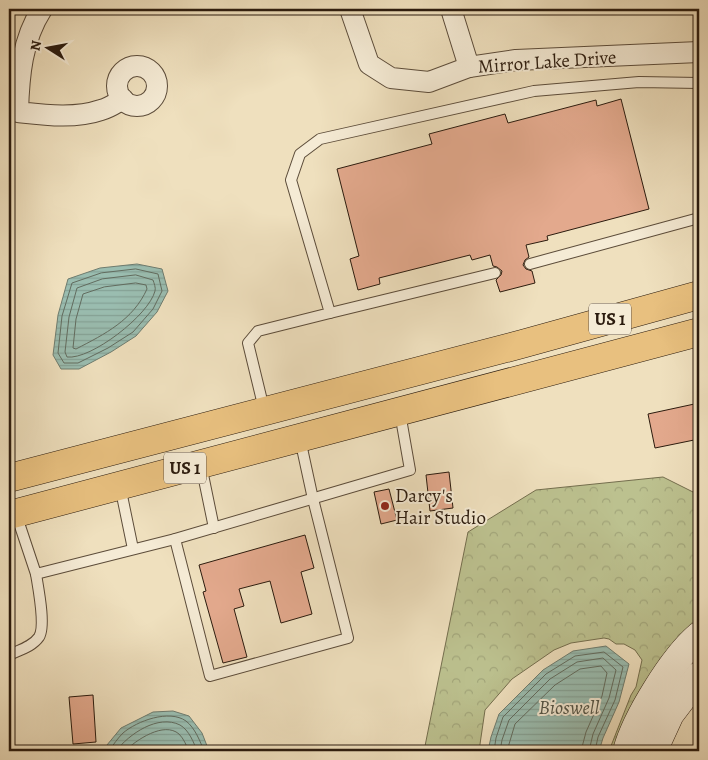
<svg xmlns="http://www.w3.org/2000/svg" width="708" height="760" font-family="Alegreya,serif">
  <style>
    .forest { fill: url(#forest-crowns); stroke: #746e4e }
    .water { fill: url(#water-rules); stroke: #6e7c6f }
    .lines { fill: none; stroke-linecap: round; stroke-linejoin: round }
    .shore { stroke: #626c5f; stroke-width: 1 }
    .building { fill: #e3a98d; stroke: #2b1b0e }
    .lane-casing { stroke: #5c4c3a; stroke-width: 12 }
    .street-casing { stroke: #5c4c3a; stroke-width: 22 }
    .secondary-casing { stroke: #2b1b0e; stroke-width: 29 }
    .primary-casing { stroke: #2b1b0e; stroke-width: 29 }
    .lane { stroke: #f5ebd5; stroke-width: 10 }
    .street { stroke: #f5ebd5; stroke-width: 20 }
    .secondary { stroke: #f5ebd5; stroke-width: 28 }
    .primary { stroke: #e8c07f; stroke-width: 28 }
    .poi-dot { fill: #8f2418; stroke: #f5ebd5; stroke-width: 2 }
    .labels { text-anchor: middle; stroke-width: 4; stroke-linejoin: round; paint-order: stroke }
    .shield { fill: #f5ebd5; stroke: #68594a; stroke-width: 1 }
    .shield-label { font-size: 18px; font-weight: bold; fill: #2b1b0e }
    .street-label { font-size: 19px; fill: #2b1b0e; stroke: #f5ebd5 }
    .poi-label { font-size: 19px; fill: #2b1b0e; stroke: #f5ebd5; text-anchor: start }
    .water-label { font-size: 20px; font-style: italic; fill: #525447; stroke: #f5ebd5 }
  </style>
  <defs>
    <pattern id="forest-crowns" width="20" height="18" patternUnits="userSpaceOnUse" patternTransform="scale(1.25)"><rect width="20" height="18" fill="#bcc18f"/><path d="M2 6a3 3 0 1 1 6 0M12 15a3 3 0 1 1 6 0" fill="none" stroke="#a2a57a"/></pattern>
    <pattern id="water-rules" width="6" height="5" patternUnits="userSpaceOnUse" patternTransform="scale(1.25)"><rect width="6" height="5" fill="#9abdb0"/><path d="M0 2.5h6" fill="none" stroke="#85a296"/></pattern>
  </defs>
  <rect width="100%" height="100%" fill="#efe0be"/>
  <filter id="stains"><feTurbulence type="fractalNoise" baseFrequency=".004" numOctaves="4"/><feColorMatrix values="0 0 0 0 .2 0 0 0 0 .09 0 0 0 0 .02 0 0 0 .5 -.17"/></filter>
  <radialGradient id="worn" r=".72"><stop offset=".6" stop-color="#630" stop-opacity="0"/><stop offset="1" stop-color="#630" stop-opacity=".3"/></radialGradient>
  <!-- forest -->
  <path class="forest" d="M663 477 699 495V625L619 751H609L631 695 636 687 642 660 635 650 624 644H616L609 639 604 638 571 643 554 650 512 679 485 710 479 751H424L468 532 536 490Z"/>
  <!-- water -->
  <g class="water">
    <path d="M137 264 162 269 168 291 157 312 136 336 111 352 79 369H61L53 355 58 315 68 279 100 268Z"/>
    <path d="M606 646 629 664 619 702 603 738 599 751H488L491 737 499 714 543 670 573 651Z"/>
    <path d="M173 711 189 716 202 733 209 751H102L121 728 153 712Z"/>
  </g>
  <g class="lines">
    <!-- shore -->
    <g class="shore">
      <path d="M136 269 158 274 162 291 153 309 133 332 108 348 78 363H64L58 353 62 316 72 283 101 273Z"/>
      <path d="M136 275 153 280C154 283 156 288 155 291 149 315 91 360 67 357L65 352 69 317 77 288 102 279Z"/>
      <path d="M136 283 146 285 147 289C133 320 105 334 76 349L73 348 76 319 83 294 104 287Z"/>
      <path d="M109 751C113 745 118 738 123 733 137 721 169 709 186 721 195 728 200 741 204 751"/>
      <path d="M116 751C129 734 158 714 180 725 189 730 194 743 197 751"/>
      <path d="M125 751C136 740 164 721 179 734 184 739 186 745 189 751"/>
      <path d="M494 751 496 738 503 717 546 674 575 656 604 652 623 667 615 700 598 737 595 751"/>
      <path d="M500 751 502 740 509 720 550 679 577 662 603 658 616 670 609 698 593 734 589 751"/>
      <path d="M507 751 515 724 555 685 580 669 601 666 607 673 602 696 586 732 581 751"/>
    </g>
  </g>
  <!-- building -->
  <g class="building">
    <path d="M621 99 649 209 547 236 548 240 526 245 529 257 525 260 523 265 526 269 532 271 535 283 500 292 496 280 501 275 502 271 497 267 493 266 490 255 472 260 470 255 379 278 380 284 358 290 350 259 359 256 337 169 432 144 429 134 505 114 508 123 596 100 597 106Z"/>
    <path d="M699 403V439L655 448 648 414Z"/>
    <path d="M449 472 453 508 430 511 426 475Z"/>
    <path d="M389 489 397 520 381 524 374 492Z"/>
    <path d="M305 535 314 568 301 572 312 614 281 623 270 581 239 589 244 606 234 609 247 657 223 663 203 592 206 591 199 565Z"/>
    <path d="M93 695 96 742 73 744 69 697Z"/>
  </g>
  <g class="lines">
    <!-- lane casing -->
    <g class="lane-casing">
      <g id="lane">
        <path d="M530 264 699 218"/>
        <path d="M330 313 495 273"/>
        <path d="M264 409 248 343 258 331 330 313 291 180 300 154 320 139 534 91 639 82 699 83"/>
        <path d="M201 465 214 528"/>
        <path d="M120 486 133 549"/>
        <path d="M16 514 36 574 175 539 410 470 400 413"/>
        <path d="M175 539 210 676 348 638 313 499 300 439"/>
        <path d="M9 655C19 650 32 647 39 637 46 626 38 587 36 574"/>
      </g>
    </g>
    <!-- street casing -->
    <g class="street-casing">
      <g id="street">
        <path d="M42 9C22 40 19 76 18 112 45 115 75 119 101 110 109 108 116 103 123 99"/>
        <path d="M350 9 369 64 391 78 429 82 469 67 516 60 699 52"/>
        <path d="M451 9 469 67"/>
        <circle cx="137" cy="86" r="20"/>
      </g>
    </g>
    <!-- secondary casing -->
    <g class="secondary-casing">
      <g id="secondary">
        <path d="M627 751C636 718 673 658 699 636"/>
        <path d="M653 751 670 714 699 676"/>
      </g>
    </g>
    <!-- primary casing -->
    <g class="primary-casing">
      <g id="primary">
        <path d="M9 478 522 344 699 295"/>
        <path d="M9 515 699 332"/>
      </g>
    </g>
    <!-- lane -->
    <use href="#lane" class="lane"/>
    <!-- street -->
    <use href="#street" class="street"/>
    <!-- secondary -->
    <use href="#secondary" class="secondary"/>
    <!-- primary -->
    <use href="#primary" class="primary"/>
  </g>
  <!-- markers -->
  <circle class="poi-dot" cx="385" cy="506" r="5"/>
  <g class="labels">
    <!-- shield labels -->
    <g class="shield">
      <rect x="589" y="303.5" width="42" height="31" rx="4"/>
      <rect x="164" y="452.5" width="42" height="31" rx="4"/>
    </g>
    <g class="shield-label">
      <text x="610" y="325">US 1</text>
      <text x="185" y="474">US 1</text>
    </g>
    <!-- street labels -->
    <g class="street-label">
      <text transform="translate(547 61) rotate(-4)" y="7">Mirror Lake Drive</text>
    </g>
    <!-- poi labels -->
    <g class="poi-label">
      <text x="395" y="502">Darcy's<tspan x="395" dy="22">Hair Studio</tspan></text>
    </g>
    <!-- water labels -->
    <g class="water-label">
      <text x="569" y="714">Bioswell</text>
    </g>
  </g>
  <!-- margin -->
  <rect width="708" height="760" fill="none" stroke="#efe0be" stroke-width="30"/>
  <rect x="10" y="10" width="688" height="740" fill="none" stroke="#2b1b0e" stroke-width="2.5"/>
  <rect x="15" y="15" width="678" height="730" fill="none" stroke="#2b1b0e"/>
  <!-- north arrow -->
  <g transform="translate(48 48) rotate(281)" stroke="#f5ebd5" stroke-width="4" paint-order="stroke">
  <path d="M0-4L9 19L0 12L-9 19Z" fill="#2b1b0e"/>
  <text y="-8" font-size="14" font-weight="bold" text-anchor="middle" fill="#2b1b0e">N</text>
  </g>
  <rect width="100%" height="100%" filter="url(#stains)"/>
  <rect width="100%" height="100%" fill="url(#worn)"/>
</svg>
